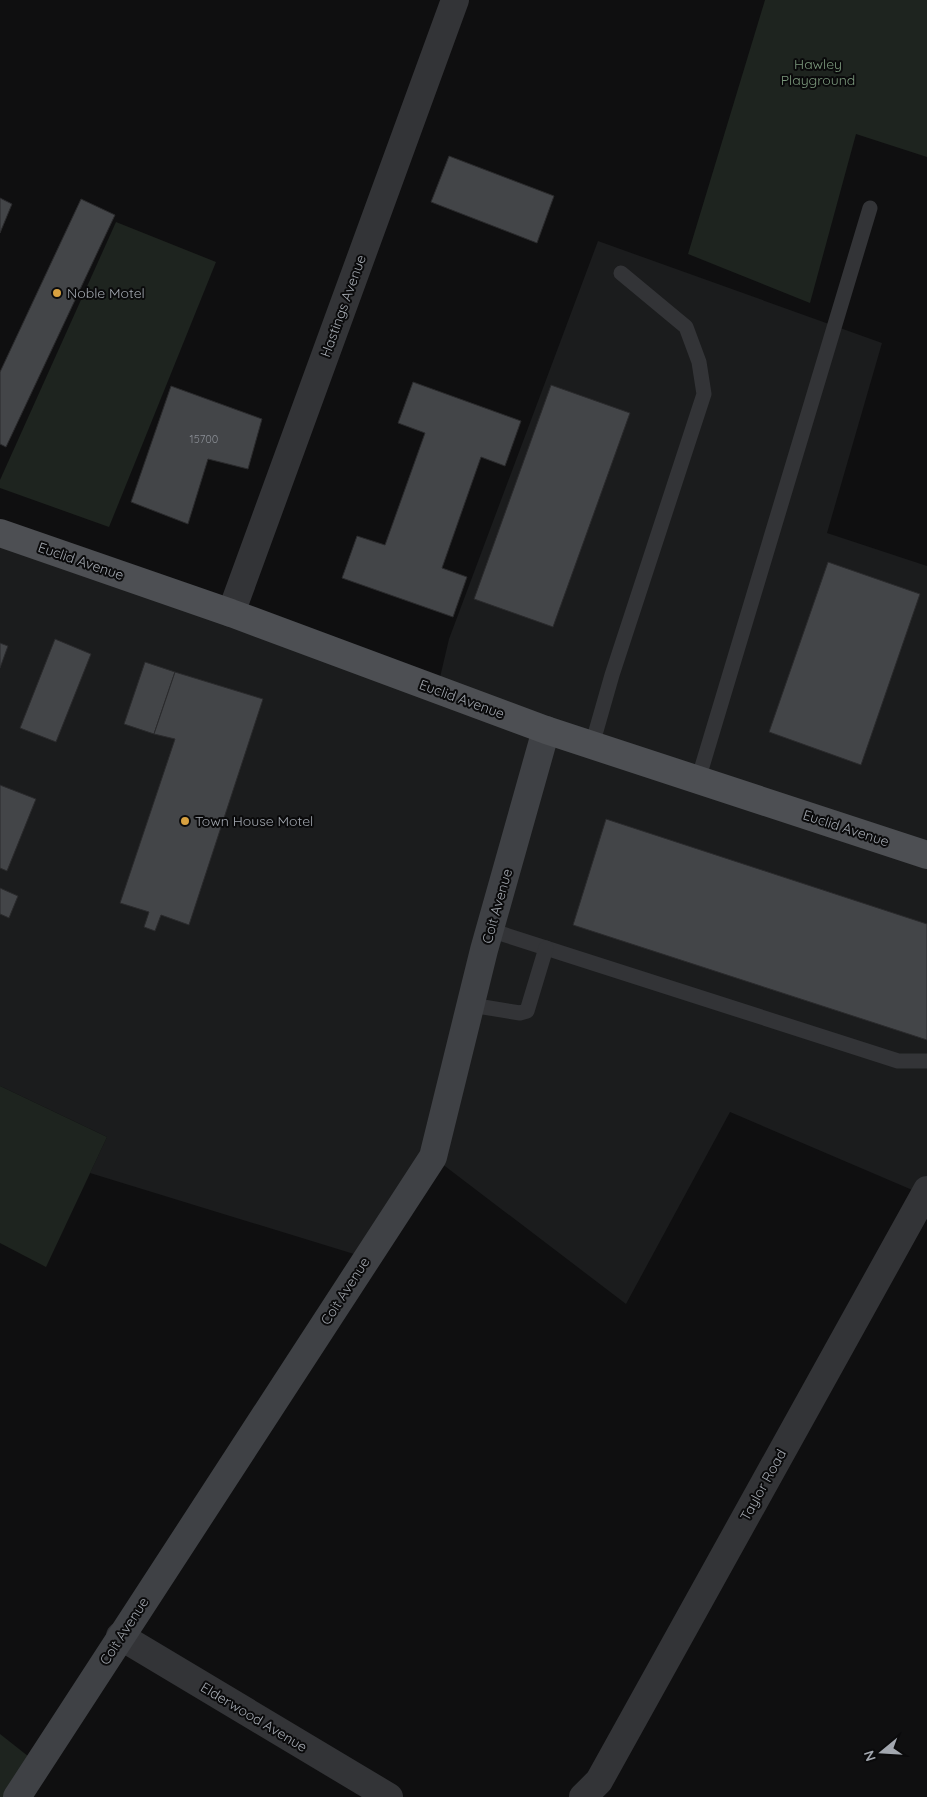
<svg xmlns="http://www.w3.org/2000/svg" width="927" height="1797" font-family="Quicksand,sans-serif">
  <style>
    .built { fill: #1b1c1d }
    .green { fill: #1e241f }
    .building { fill: #434548; stroke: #2a2a2c }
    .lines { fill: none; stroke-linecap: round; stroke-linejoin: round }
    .lane { stroke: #333437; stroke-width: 15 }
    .street { stroke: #333437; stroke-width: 28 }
    .secondary { stroke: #3f4145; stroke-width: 28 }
    .primary { stroke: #4d4f53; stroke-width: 28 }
    .poi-dot { fill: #d8a140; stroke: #0a0a0b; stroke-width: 2 }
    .labels { text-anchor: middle; stroke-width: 4; stroke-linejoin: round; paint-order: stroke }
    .number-label { font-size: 11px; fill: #8a8e95 }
    .park-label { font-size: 14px; fill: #7b987c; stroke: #0a0a0b }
    .poi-label { font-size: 14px; fill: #a2a7af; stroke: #0a0a0b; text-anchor: start }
    .street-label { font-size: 14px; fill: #a2a7af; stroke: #0a0a0b }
  </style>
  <rect width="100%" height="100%" fill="#0f0f10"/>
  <!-- built -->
  <path class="built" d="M598 241 882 343 827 533 927 566V1190L924 1195 730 1112 626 1304 433 1157 367 1258 90 1173 107 1137 0 1086V533L437 690 449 639Z"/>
  <!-- green -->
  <g class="green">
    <path d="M765 0H927V157L856 134 810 303 688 254Z"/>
    <path d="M116 222 216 262 109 527 0 488V480Z"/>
    <path d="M0 1086 107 1137 46 1267 0 1243Z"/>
    <path d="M0 1734 38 1764 17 1797H0Z"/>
  </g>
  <!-- building -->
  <g class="building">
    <path d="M449 156 554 196 537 243 431 202Z"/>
    <path d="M0 198 12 204 0 233Z"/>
    <path d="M81 199 115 215 6 447 0 444V372Z"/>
    <path d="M413 382 521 421 505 466 481 457 442 568 467 577 453 617 342 578 357 536 385 545 425 433 398 423Z"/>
    <path d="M551 385 630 413 553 627 474 599Z"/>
    <path d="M171 386 262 419 248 469 208 459 188 524 131 502Z"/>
    <path d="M828 562 920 594 861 765 769 732Z"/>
    <path d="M55 639 91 654 56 742 20 728Z"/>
    <path d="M0 643 8 646 0 668Z"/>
    <path d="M145 662 175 672 154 734 124 724Z"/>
    <path d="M175 672 263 699 189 925 161 915 155 931 144 927 149 912 120 903 175 739 154 734Z"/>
    <path d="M0 785 36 799 7 871 0 868Z"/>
    <path d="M606 819 927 924V1040L573 925Z"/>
    <path d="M0 888 18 896 9 918 0 914Z"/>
  </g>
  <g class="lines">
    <!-- lane -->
    <g class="lane">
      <path d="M592 745 612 675 704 394 699 362 686 327 621 273"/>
      <path d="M698 780 870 208"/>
      <path d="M490 930 898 1061H927"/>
      <path d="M471 1005 520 1013 527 1011 546 948"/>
    </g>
    <!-- street -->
    <g class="street">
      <path d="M231 613 455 0"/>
      <path d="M120 1636 389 1797"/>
      <path d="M583 1797 599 1781 927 1190"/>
    </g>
    <!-- secondary -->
    <path class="secondary" d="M17 1797 433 1157 484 950 546 730"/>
    <!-- primary -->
    <path class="primary" d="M0 533 231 613 546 730 927 855"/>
  </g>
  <!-- markers -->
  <g class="poi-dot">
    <circle cx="57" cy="293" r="5"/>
    <circle cx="185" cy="821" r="5"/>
  </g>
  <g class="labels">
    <!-- number labels -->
    <g class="number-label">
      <text x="204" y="443">15700</text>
    </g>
    <!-- park labels -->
    <g class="park-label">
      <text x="818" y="69">Hawley<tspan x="818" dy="16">Playground</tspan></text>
    </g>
    <!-- poi labels -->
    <g class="poi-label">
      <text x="67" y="298">Noble Motel</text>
      <text x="195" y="826">Town House Motel</text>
    </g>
    <!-- street labels -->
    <g class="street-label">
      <text transform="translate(343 306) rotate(-70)" y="5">Hastings Avenue</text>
      <text transform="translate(81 561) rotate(19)" y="5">Euclid Avenue</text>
      <text transform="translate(462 699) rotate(20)" y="5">Euclid Avenue</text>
      <text transform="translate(846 828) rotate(18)" y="5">Euclid Avenue</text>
      <text transform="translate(497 906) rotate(-74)" y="5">Coit Avenue</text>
      <text transform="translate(345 1291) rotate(-57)" y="5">Coit Avenue</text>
      <text transform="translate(763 1485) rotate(-61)" y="5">Taylor Road</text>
      <text transform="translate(124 1631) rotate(-57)" y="5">Coit Avenue</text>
      <text transform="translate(254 1717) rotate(31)" y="5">Elderwood Avenue</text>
    </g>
  </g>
  <!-- north arrow -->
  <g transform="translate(882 1752) rotate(252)" stroke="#0a0a0b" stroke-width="4" paint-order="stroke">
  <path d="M0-4L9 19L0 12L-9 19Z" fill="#a2a7af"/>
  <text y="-8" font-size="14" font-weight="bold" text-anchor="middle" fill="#a2a7af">N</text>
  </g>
</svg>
